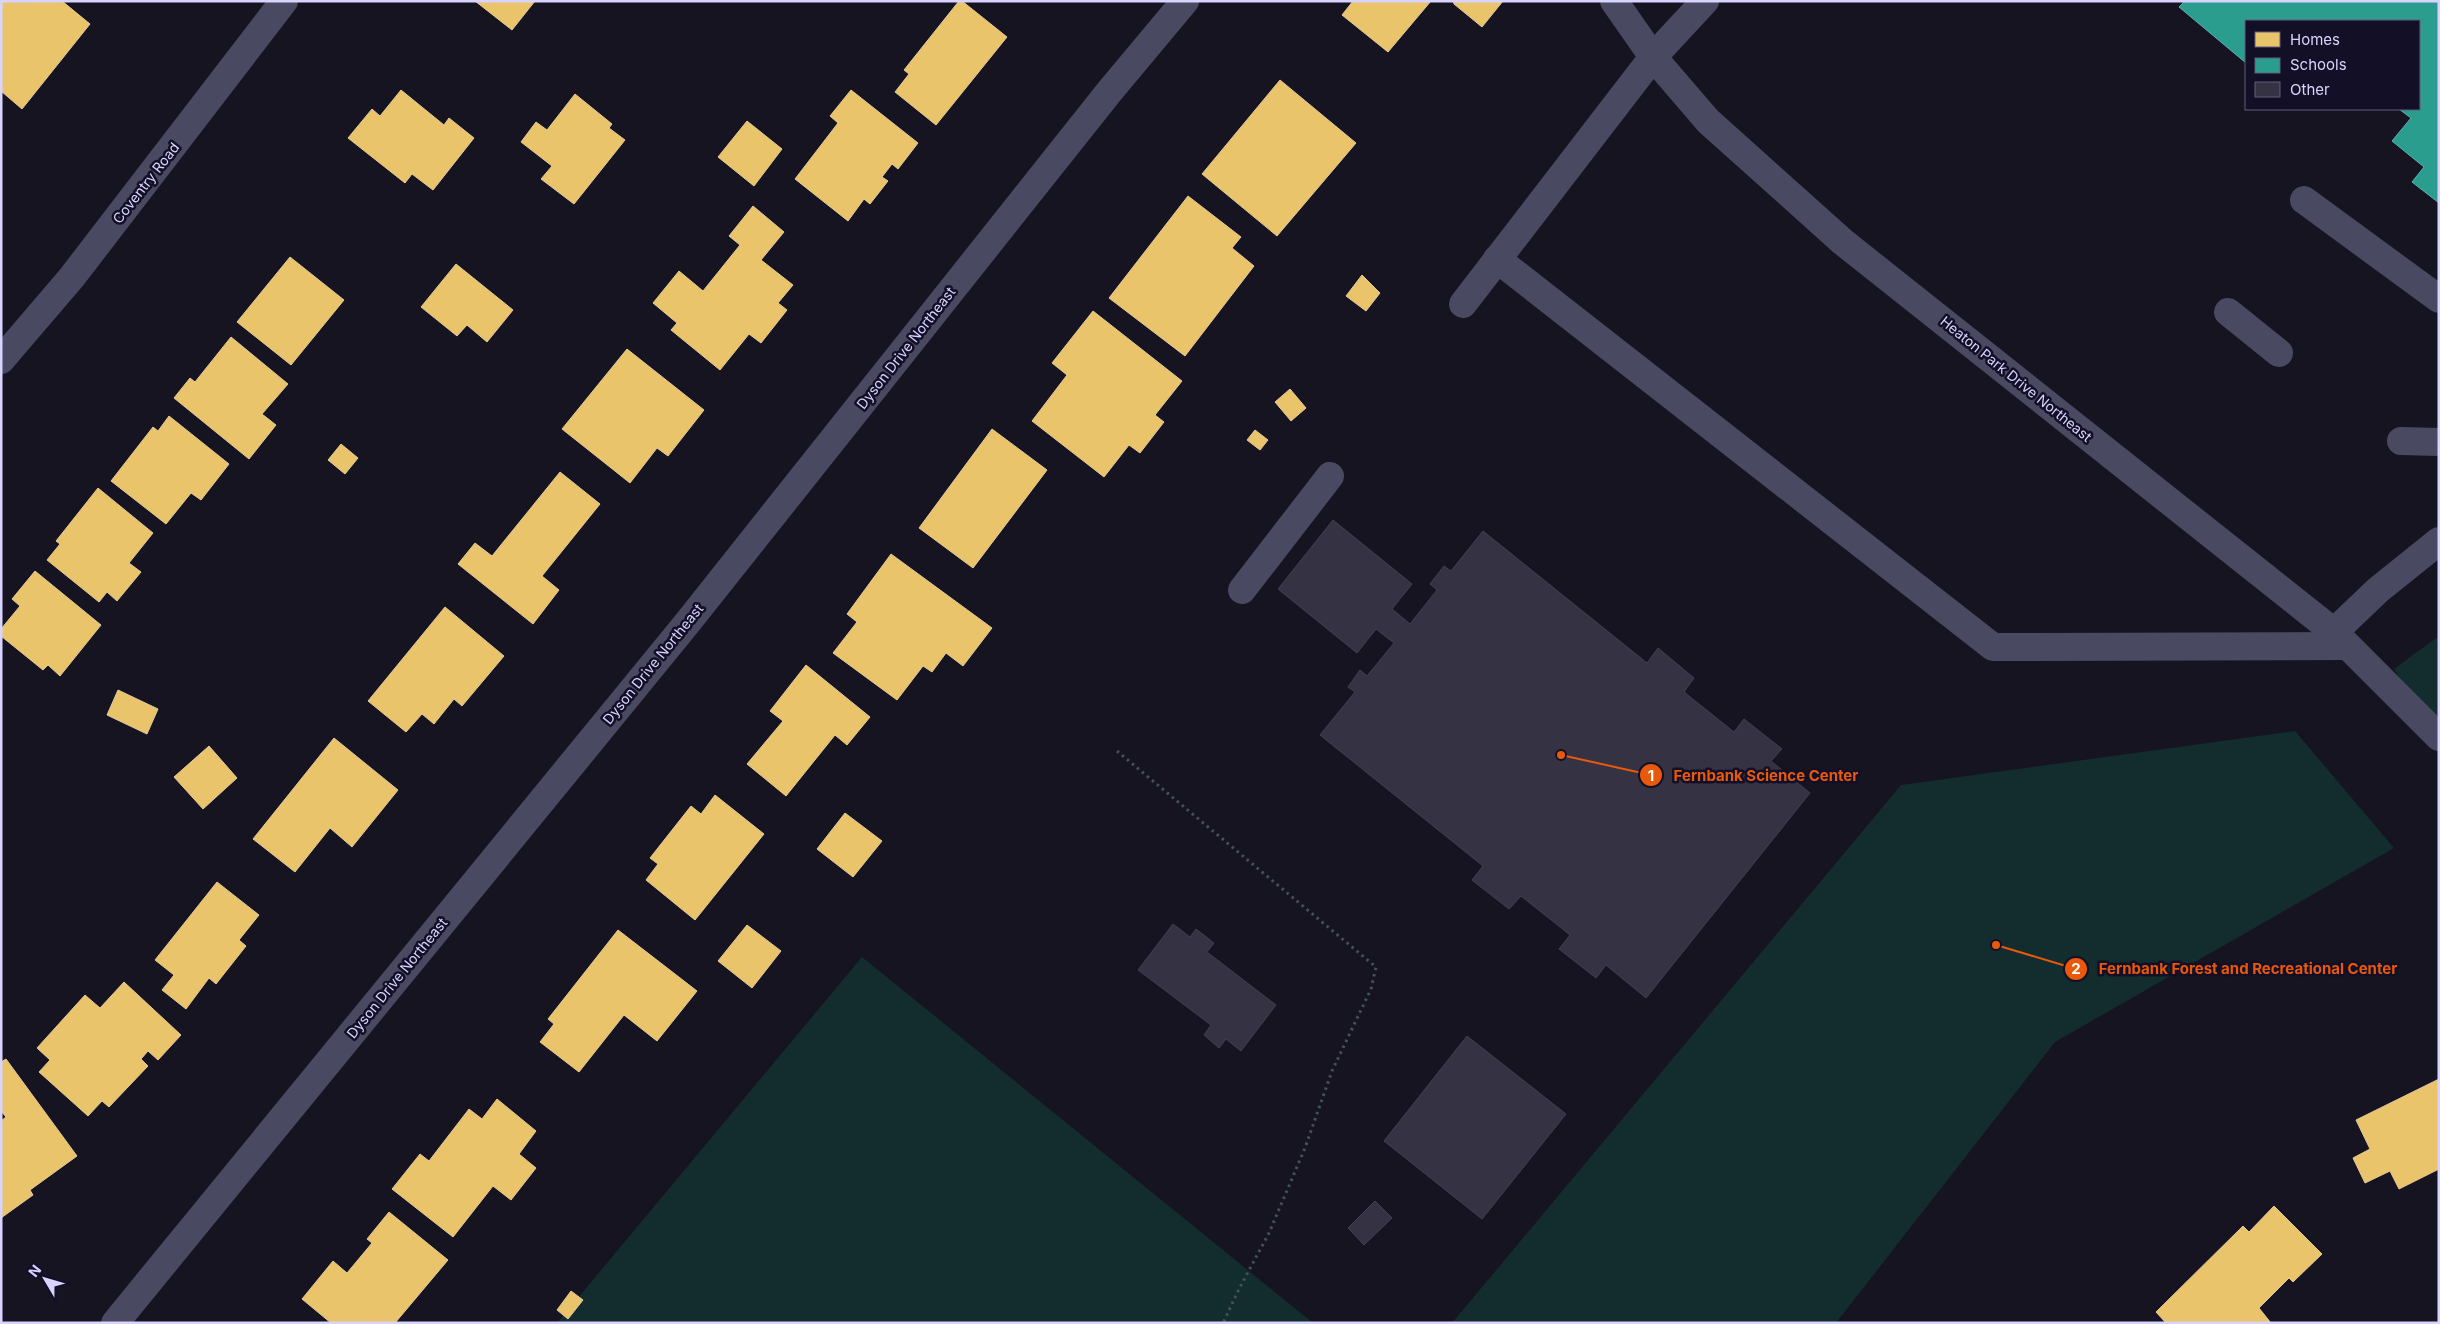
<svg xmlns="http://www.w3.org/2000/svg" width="2440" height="1324" font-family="Inter,sans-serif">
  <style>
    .green { fill: #132c2d }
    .homes { fill: #e9c46a; stroke: #e4c997 }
    .schools { fill: #2a9d8f; stroke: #5eaeb1 }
    .building { fill: #343243; stroke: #433f54 }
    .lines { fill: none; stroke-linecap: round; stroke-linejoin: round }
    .path { stroke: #44505f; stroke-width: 3; stroke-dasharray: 2.5 4; stroke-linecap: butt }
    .minor { stroke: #4a4962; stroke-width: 28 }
    .labels { text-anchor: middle; stroke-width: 5; stroke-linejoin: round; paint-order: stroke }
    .street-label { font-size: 14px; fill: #d9d4ff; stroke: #130f26 }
    .leader { fill: none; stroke: #e8590c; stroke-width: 2 }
    .callout-dot { fill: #e8590c; stroke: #130f26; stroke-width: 2 }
    .mark-label { font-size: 15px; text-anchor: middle; font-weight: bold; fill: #fff }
    .callout-label { font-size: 15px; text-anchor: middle; font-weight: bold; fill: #e8590c; stroke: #130f26; stroke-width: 5; stroke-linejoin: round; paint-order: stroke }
  </style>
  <rect width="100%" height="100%" fill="#161421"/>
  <!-- green -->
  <g class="green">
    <path d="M2439 636V743L2394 669Z"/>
    <path d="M2295 731 2394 848 2055 1042 1836 1323H1452L1901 785Z"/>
    <path d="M862 957 1313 1323H557Z"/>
  </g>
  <!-- homes -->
  <g class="homes">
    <path d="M62 1 90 24 22 109 1 91V2Z"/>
    <path d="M475 1H535L512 30Z"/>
    <path d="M959 1H962L1007 37 936 125 895 92 909 74 904 70Z"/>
    <path d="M1353 1H1431L1388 52 1342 15Z"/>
    <path d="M1453 1H1503L1482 27 1454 4Z"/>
    <path d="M1280 80 1356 143 1277 236 1202 174Z"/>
    <path d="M401 90 444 125 449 118 474 138 433 190 412 174 405 183 348 138 372 109 380 116Z"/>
    <path d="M851 90 918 143 898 169 892 164 882 177 888 181 870 204 864 199 848 221 795 179 838 123 830 116Z"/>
    <path d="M575 94 612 124 609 128 625 140 574 204 541 179 552 166 521 142 536 122 547 130Z"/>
    <path d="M747 121 782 149 754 186 718 157Z"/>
    <path d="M1188 196 1241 237 1232 248 1254 266 1185 356 1109 298Z"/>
    <path d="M753 206 784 232 761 260 793 285 778 303 787 310 761 343 749 334 720 370 671 330 677 323 653 303 679 271 703 291 740 245 729 236Z"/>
    <path d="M290 257 344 300 291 365 237 322Z"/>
    <path d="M456 264 513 310 487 342 467 325 457 336 421 307Z"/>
    <path d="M1362 275 1380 293 1366 311 1346 296Z"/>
    <path d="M1093 311 1182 381 1155 415 1164 422 1140 453 1129 445 1104 477 1032 421 1067 375 1052 363Z"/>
    <path d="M231 337 288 384 262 414 276 425 249 459 174 398 190 378 195 382Z"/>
    <path d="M627 349 704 410 668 456 657 448 630 483 562 429Z"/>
    <path d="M1290 389 1306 408 1291 421 1275 402Z"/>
    <path d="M169 416 229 464 201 500 191 493 166 524 111 481 153 427 158 431Z"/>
    <path d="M992 429 1047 470 973 568 919 528Z"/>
    <path d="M1255 430 1268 440 1260 450 1247 440Z"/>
    <path d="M341 444 358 458 345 474 328 460Z"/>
    <path d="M560 472 600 504 542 576 559 590 533 624 458 564 475 543 492 556Z"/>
    <path d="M98 488 153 533 129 563 141 572 117 601 107 592 99 602 47 560 60 544 56 541Z"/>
    <path d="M891 554 992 628 963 666 946 653 932 672 923 666 897 700 833 653 857 622 847 614Z"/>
    <path d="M35 571 101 625 60 676 48 665 43 670 1 636V629L20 606 12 599Z"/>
    <path d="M445 607 504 656 462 706 454 699 434 724 422 714 406 732 368 701Z"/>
    <path d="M806 665 870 717 847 745 835 735 786 796 747 764 783 721 770 711Z"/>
    <path d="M118 690 158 709 147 734 107 715Z"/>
    <path d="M334 738 398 790 352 847 330 828 295 872 253 839Z"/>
    <path d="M209 746 237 778 203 809 174 777Z"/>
    <path d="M715 795 764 834 695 920 646 880 658 864 650 858 691 806 701 814Z"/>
    <path d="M845 813 882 841 853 877 817 849Z"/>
    <path d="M217 882 259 915 239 940 246 946 216 984 209 978 186 1009 162 990 174 975 155 960Z"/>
    <path d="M747 925 781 951 752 988 718 961Z"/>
    <path d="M618 930 697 991 657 1041 624 1015 579 1072 540 1042 554 1024 548 1019Z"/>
    <path d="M124 982 181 1035 158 1060 148 1051 141 1059 148 1066 109 1107 102 1101 88 1116 39 1072 50 1060 37 1048 85 995 100 1008Z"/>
    <path d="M6 1059 77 1156 30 1190 33 1195 1 1218V1121L6 1117 1 1111V1062Z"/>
    <path d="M2439 1079V1169L2399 1189 2390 1171 2365 1183 2353 1158 2370 1149 2356 1120Z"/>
    <path d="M497 1099 536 1131 519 1154 536 1168 511 1200 493 1186 453 1237 392 1189 420 1154 429 1161 469 1109 482 1119Z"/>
    <path d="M2274 1206 2322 1254 2293 1282 2289 1278 2259 1308 2271 1323H2166L2156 1312 2243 1226 2249 1232Z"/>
    <path d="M389 1212 448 1260 395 1323H331L302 1299 333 1261 347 1273 372 1243 367 1239Z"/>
    <path d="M571 1291 583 1300 568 1319 557 1310Z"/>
  </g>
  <!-- schools -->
  <path class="schools" d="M2185 1H2439V203L2412 182 2424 167 2392 141 2411 118 2399 109H2419V21H2246V63L2179 7Z"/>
  <!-- building -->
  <g class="building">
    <path d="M1333 520 1412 584 1392 609 1410 624 1437 590 1430 584 1444 566 1451 571 1483 531 1647 663 1658 648 1694 678 1684 692 1734 732 1744 719 1782 749 1771 761 1810 793 1646 998 1606 965 1596 978 1559 949 1570 935 1521 896 1509 909 1472 880 1483 866 1320 735 1355 692 1348 687 1360 670 1367 676 1394 643 1376 629 1357 653 1278 589Z"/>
    <path d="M1173 924 1190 937 1196 929 1214 943 1207 952 1276 1005 1241 1051 1226 1039 1219 1048 1204 1035 1211 1025 1138 970Z"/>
    <path d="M1467 1036 1566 1114 1482 1219 1384 1141Z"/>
    <path d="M1375 1201 1392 1218 1364 1245 1348 1228Z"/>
  </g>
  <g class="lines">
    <!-- path -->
    <path class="path" d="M1117 751 1376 967 1371 989 1332 1071 1305 1148 1269 1233 1239 1289 1223 1323"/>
    <!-- minor -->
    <g class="minor">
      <path d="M1614 1 1653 57 1708 121 1843 242 2334 632 2439 737"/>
      <path d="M2304 200 2439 299"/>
      <path d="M1497 259 1993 647 2347 646"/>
      <path d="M1463 304 1653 57 1705 1"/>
      <path d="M2228 312 2279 353"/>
      <path d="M1 360 72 277 284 1"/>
      <path d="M2401 441 2439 442"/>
      <path d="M1242 590 1330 476"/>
      <path d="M2334 632 2378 590 2439 541"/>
      <path d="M115 1323 688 622 1109 92 1185 1"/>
    </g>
  </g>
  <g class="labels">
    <!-- street labels -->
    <g class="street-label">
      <text transform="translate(146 183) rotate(-52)" y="5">Coventry Road</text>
      <text transform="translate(906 348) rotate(-52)" y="5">Dyson Drive Northeast</text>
      <text transform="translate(2016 379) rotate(39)" y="5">Heaton Park Drive Northeast</text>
      <text transform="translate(653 664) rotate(-51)" y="5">Dyson Drive Northeast</text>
      <text transform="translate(397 978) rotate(-51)" y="5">Dyson Drive Northeast</text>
    </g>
  </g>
  <!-- callouts -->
  <path class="leader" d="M1561 755L1651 775M1996 945L2076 969"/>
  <g class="callout-dot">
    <circle cx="1561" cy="755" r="5"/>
    <circle cx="1996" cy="945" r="5"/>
    <circle cx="1651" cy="775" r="12"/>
    <circle cx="2076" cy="969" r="12"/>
  </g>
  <g class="mark-label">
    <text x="1651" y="781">1</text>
    <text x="2076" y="974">2</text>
  </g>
  <g class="callout-label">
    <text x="1766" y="781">Fernbank Science Center</text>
    <text x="2248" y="974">Fernbank Forest and Recreational Center</text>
  </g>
  <!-- border -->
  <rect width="2440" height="1324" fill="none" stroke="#d9d4ff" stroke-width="5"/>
  <!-- legend -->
  <rect x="2245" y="20" width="175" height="90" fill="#130f26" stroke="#625e7d"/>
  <rect x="2255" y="32" width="25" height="15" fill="#e9c46a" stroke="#625e7d"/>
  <text x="2290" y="45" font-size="15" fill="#d9d4ff">Homes</text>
  <rect x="2255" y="58" width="25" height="15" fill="#2a9d8f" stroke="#625e7d"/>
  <text x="2290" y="70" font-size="15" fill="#d9d4ff">Schools</text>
  <rect x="2255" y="82" width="25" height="15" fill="#343243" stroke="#625e7d"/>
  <text x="2290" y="95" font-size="15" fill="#d9d4ff">Other</text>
  <!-- north arrow -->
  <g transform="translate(45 1279) rotate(308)" stroke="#130f26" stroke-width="4" paint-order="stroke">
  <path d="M0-4L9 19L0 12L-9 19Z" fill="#d9d4ff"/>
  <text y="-8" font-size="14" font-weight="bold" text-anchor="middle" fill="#d9d4ff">N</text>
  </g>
</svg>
